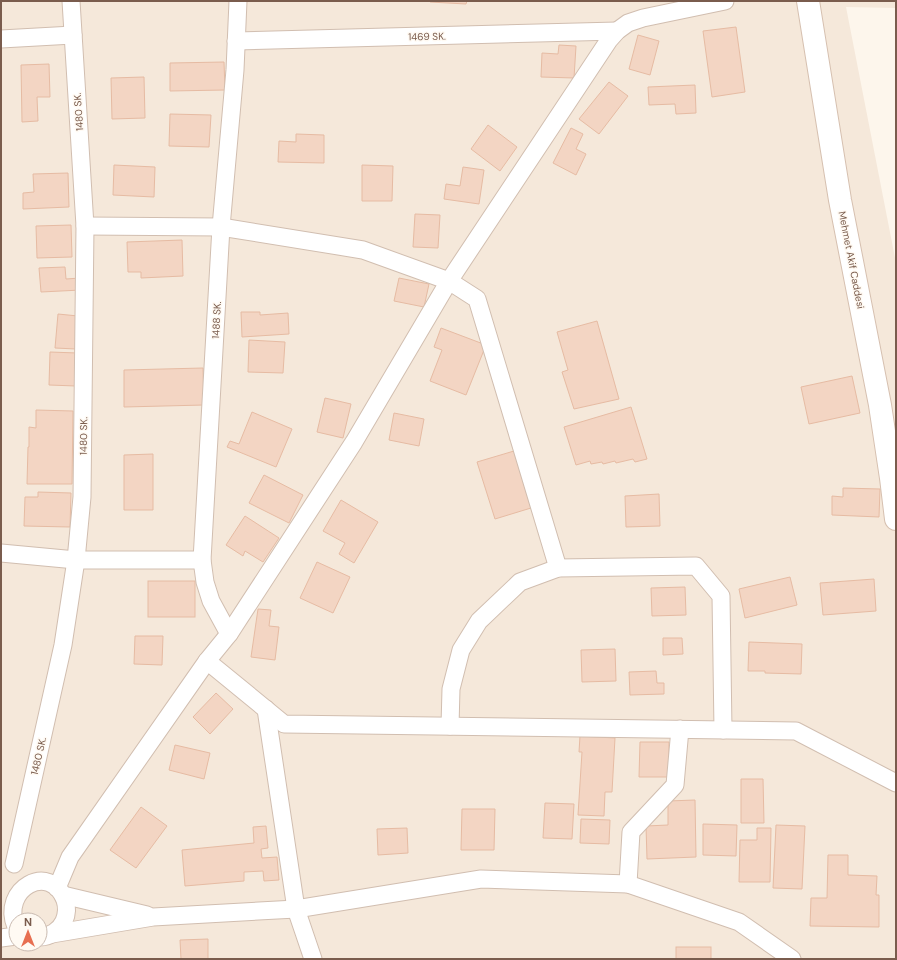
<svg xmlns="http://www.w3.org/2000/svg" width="897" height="960" font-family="'DM Sans',sans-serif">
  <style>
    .residential { fill: #f5e8da; fill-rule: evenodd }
    .building { fill: #f3d5c3; stroke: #e6bba3 }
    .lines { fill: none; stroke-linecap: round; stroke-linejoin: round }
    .street-casing { stroke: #d1beb0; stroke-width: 19 }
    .secondary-casing { stroke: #d6c0b0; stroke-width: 24 }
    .street { stroke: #fff; stroke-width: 17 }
    .secondary { stroke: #fff; stroke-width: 22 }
    .labels { text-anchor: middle; stroke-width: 3; stroke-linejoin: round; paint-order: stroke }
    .street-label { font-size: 10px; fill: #7a5c4d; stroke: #fffaf3 }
  </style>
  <rect width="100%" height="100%" fill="#fdf6ec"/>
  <!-- residential -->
  <path class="residential" d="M1 1H896V8L846 7 896 263V959H1ZM16 920H40V944H16Z"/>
  <!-- building -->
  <g class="building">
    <path d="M430 1H467L466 4 430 2Z"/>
    <path d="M736 27 745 92 712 97 703 31Z"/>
    <path d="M638 35 659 41 650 75 629 69Z"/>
    <path d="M559 45 576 46 574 78 541 77 542 53 558 54Z"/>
    <path d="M224 62 225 90 170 91V63Z"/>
    <path d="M49 64 50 97H37L38 121 22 122 21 65Z"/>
    <path d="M144 77 145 118 112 119 111 78Z"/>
    <path d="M609 82 628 96 599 134 579 119Z"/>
    <path d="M695 85 696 113 676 114 675 104 649 105 648 87Z"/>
    <path d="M170 114 211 115 209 147 169 146Z"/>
    <path d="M488 125 517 147 500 171 471 149Z"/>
    <path d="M571 128 583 134 576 149 586 154 576 175 553 163Z"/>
    <path d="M296 134 324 135V163L278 162 279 141 296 142Z"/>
    <path d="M114 165 155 167 154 197 113 195Z"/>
    <path d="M362 165 393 166 392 201H362Z"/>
    <path d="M463 167 484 170 479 204 444 199 446 184 460 186Z"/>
    <path d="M68 173 69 207 23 209V193L34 192 33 174Z"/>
    <path d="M415 214 440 215 438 248 413 247Z"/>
    <path d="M71 225 72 257 37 258 36 226Z"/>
    <path d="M182 240 183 276 141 278V272H128L127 242Z"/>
    <path d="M65 267 66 279 80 278 81 290 41 292 39 268Z"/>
    <path d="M399 278 429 284 424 307 394 301Z"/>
    <path d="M241 312H260V315L288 313 289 334 242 337Z"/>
    <path d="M58 314 78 316 76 349 55 348Z"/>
    <path d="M597 321 619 399 574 409 562 372 568 370 557 332Z"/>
    <path d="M441 328 486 345 466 395 430 381 442 350 434 347Z"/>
    <path d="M249 340 285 342 283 373 248 372Z"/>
    <path d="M50 352 77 353 76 386 49 385Z"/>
    <path d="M203 368 204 405 124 407V370Z"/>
    <path d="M852 376 860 413 809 424 801 387Z"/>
    <path d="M325 398 351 404 343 438 317 432Z"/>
    <path d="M631 407 647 459 635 462 633 459 616 463 615 461 603 464 602 462 591 464 590 461 576 465 564 427Z"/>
    <path d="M36 410 73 411 72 484H27L28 447H29V427L36 428Z"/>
    <path d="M252 412 292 429 276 467 227 447 230 441 239 444Z"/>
    <path d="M394 413 424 419 419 446 389 440Z"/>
    <path d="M514 451 531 508 495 519 477 462Z"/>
    <path d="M153 454V510H124V455Z"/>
    <path d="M264 475 303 495 289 523 249 503Z"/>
    <path d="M843 488 880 489 879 517 832 515V496L843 497Z"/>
    <path d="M38 492 71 493 70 527 24 526 25 497H38Z"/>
    <path d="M659 494 660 526 626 527 625 496Z"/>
    <path d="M341 500 378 522 354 563 339 554 345 543 323 531Z"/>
    <path d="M245 516 279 538 263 562 245 551 243 556 226 545Z"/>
    <path d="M317 562 350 577 333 613 300 598Z"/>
    <path d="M790 577 797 605 745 618 739 589Z"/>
    <path d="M874 579 876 611 823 615 820 583Z"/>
    <rect x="148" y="581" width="47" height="36"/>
    <path d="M685 587 686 615 652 616 651 588Z"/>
    <path d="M258 609 271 610 269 626 279 627 275 660 251 657Z"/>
    <path d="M135 636H163L162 665 134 664Z"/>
    <path d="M663 638H682L683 654 663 655Z"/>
    <path d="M749 642 802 644 801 674 765 673V671H748Z"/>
    <path d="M615 649 616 681 582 682 581 650Z"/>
    <path d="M656 671 657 683H664V694L630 695 629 672Z"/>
    <path d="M216 693 233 709 210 734 193 717Z"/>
    <path d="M580 736 615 738 612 792H605L604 816 578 815 582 752H579Z"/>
    <path d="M640 742H669V777H639Z"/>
    <path d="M175 745 210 753 204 779 169 770Z"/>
    <path d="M741 779H763L764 823H741Z"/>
    <path d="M695 800 696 857 647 859 646 826 668 825V801Z"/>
    <path d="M545 803 574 804 572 839 543 838Z"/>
    <path d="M141 807 167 826 136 868 110 850Z"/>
    <path d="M462 809H495L494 850H461Z"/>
    <path d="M581 819 610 820 609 844 580 843Z"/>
    <path d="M703 824 737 825 736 856 703 855Z"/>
    <path d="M776 825 805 826 802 889 773 888Z"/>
    <path d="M266 826 268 848 261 849 262 858 277 857 279 880 264 881 263 871 244 872V881L185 886 182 850 254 843 253 827Z"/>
    <path d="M407 828 408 853 378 855 377 829Z"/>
    <path d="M757 828H771L770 882H739L740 840H757Z"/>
    <path d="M828 855H848V875L877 876 876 895H879V927L810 926 811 898H827Z"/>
    <path d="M208 939V959H181L180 940Z"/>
    <rect x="676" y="947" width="35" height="12"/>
  </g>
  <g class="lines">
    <!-- street casing -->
    <g class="street-casing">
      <g id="street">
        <path d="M1 39 73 35"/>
        <path d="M236 41 617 31"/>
        <path d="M85 226 221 227 363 250 449 281 477 299 558 568"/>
        <path d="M1 553 76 560H202"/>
        <path d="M229 634 211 601 205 582 202 560 221 227 235 70 238 1"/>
        <path d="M207 661 284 724 796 731 896 783"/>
        <path d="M266 709 296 909 313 959"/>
        <path d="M450 726 451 689 461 650 479 621 520 582 558 568 696 566 721 596 723 730"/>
        <path d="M14 864 63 645 76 560 82 497 85 226 71 1"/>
        <path d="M628 884 631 832 675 785 680 729"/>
        <path d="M57 888 70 857 207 661 229 634 354 442 449 281 609 40 617 31 628 23 643 18 725 1"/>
        <path d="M63 895 147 915"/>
        <path d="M16 927C0 889 50 861 65 900 67 906 67 914 64 921 60 930 50 937 40 937"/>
        <path d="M52 934 153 917 296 909 481 879 628 884 739 922 792 959"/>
        <path d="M1 938 16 936"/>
      </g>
    </g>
    <!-- secondary casing -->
    <g class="secondary-casing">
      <path id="secondary" d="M808 1 840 200 880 405 891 478 896 519"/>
    </g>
    <!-- street -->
    <use href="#street" class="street"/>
    <!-- secondary -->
    <use href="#secondary" class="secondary"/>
  </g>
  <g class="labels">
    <!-- street labels -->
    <g class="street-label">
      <text transform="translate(427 36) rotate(-1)" y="4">1469 SK.</text>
      <text transform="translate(78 112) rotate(-94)" y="4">1480 SK.</text>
      <text transform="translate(852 260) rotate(79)" y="4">Mehmet Akif Caddesi</text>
      <text transform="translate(216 320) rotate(-87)" y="4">1488 SK.</text>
      <text transform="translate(83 436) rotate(-89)" y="4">1480 SK.</text>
      <text transform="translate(38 756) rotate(-77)" y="4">1480 SK.</text>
    </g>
  </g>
  <!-- border -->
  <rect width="897" height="960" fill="none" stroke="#7a5c4d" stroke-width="4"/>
  <!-- north arrow -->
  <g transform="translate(28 932)"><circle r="19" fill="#fffaf3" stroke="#cabbb1"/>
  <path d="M0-3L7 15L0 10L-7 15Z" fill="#e76f51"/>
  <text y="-6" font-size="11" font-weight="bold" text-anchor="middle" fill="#7a5c4d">N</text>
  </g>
</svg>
